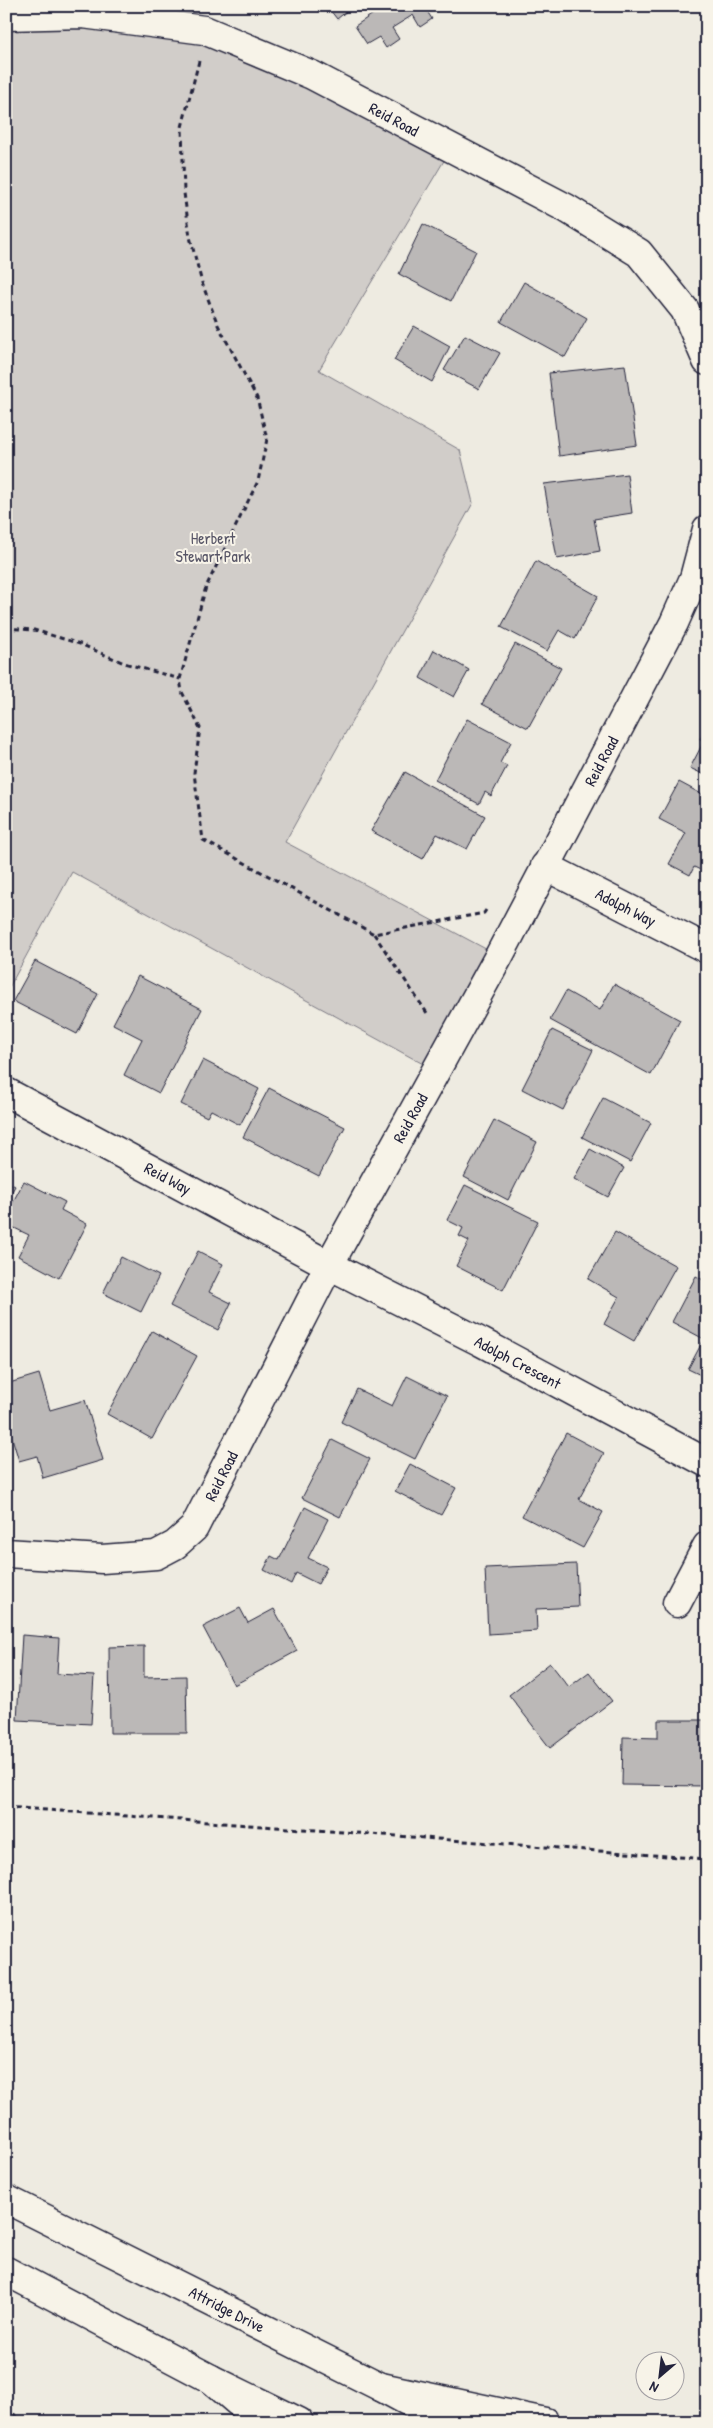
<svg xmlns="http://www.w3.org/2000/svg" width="713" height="2428" font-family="'Patrick Hand',sans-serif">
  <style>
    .green { fill: #d1cdc9; stroke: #7a7882 }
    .building { fill: #bbb8b7; stroke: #22223b }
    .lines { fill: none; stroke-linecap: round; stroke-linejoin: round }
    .minor-casing { stroke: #22223b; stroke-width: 31 }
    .major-casing { stroke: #22223b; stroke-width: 31 }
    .highway-casing { stroke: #22223b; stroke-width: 31 }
    .path { stroke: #22223b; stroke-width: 3; stroke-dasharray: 5 4; stroke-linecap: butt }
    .minor { stroke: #f7f3e8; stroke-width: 28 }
    .major { stroke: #f7f3e8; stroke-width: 28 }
    .highway { stroke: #f7f3e8; stroke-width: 28 }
    .labels { text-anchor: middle; stroke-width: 4; stroke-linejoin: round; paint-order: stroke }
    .street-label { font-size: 16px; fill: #22223b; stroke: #f7f3e8 }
    .park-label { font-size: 16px; fill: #575566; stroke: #f7f3e8 }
  </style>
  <rect width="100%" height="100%" fill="#eeebe1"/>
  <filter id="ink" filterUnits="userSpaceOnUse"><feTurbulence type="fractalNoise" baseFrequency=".02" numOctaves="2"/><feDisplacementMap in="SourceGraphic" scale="10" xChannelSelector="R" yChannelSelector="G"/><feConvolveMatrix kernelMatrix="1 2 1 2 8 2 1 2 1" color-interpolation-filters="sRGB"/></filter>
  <g filter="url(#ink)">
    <!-- green -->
    <path class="green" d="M6 16 204 30 451 149 319 370 460 450 473 503 285 842 499 956 436 1071 72 872 6 993Z"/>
    <!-- building -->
    <g class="building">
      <path d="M327 6H353L337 19Z"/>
      <path d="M385 6H428L425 8 432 19 420 27 413 15 392 28 399 39 386 48 379 37 367 44 355 26Z"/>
      <path d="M423 224 476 251 451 301 399 274Z"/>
      <path d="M524 282 587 318 565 357 501 322Z"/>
      <path d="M414 326 450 346 432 382 394 360Z"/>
      <path d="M465 335 500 353 479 389 444 370Z"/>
      <path d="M625 365 637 445 559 456 549 373Z"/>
      <path d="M627 474 632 513 594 519 600 551 557 559 544 484Z"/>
      <path d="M536 561 598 596 575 639 559 630 547 651 501 627Z"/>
      <path d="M515 644 561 668 528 728 482 704Z"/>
      <path d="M434 650 469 670 454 697 420 678Z"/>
      <path d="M467 719 511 742 500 763 507 766 491 796 485 792 479 804 435 780Z"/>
      <path d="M707 727V776L690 768 704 741 700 739Z"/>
      <path d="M405 772 485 816 467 849 437 834 423 859 371 831Z"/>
      <path d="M679 782 707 797V873L694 867 690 875 669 864 686 833 659 819Z"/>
      <path d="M35 961 98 994 77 1034 13 1001Z"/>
      <path d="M138 976 202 1009 159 1093 124 1075 142 1039 113 1024Z"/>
      <path d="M614 984 680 1020 651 1075 550 1020 566 991 600 1010Z"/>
      <path d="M552 1030 593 1050 563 1110 522 1089Z"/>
      <path d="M203 1060 259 1089 240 1125 211 1110 207 1117 181 1104Z"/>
      <path d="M269 1088 345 1127 319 1176 243 1137Z"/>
      <path d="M603 1098 651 1123 630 1162 582 1137Z"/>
      <path d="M494 1120 537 1142 508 1200 464 1177Z"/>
      <path d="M590 1149 624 1168 608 1197 574 1179Z"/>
      <path d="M6 1181 15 1186 6 1202Z"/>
      <path d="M24 1181 65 1202 61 1210 87 1224 59 1278 18 1256 29 1235 6 1224V1215Z"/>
      <path d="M465 1185 538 1221 503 1290 456 1266 469 1241 459 1236 463 1228 447 1220Z"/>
      <path d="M615 1232 676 1266 634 1341 604 1324 619 1297 588 1279Z"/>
      <path d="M198 1251 223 1264 209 1292 231 1303 218 1330 170 1306Z"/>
      <path d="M121 1257 159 1276 141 1312 103 1293Z"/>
      <path d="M696 1276 707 1282V1378L688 1369 704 1339 672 1322Z"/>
      <path d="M152 1331 197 1356 152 1439 107 1414Z"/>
      <path d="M39 1374 50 1410 85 1400 103 1460 43 1478 37 1456 19 1461 6 1418V1384Z"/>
      <path d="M407 1376 447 1396 415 1459 341 1422 357 1389 392 1406Z"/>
      <path d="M566 1433 604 1453 579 1499 603 1512 583 1548 522 1516Z"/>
      <path d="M332 1440 370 1459 340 1517 302 1498Z"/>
      <path d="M410 1464 456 1488 441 1515 395 1491Z"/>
      <path d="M305 1507 328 1519 308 1558 327 1567 318 1584 296 1573 291 1584 264 1570 271 1556 279 1560Z"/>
      <path d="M576 1564 578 1607 536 1609 537 1631 488 1634 485 1568Z"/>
      <path d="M240 1608 248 1623 274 1609 297 1651 234 1685 203 1627Z"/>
      <path d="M22 1635 59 1638 57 1674 94 1676 91 1724 17 1720Z"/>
      <path d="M144 1646V1677L186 1676 187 1733H110L109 1647Z"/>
      <path d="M550 1663 569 1687 589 1672 612 1701 550 1748 509 1695Z"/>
      <path d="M658 1720H707V1786L622 1785 623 1737 658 1738Z"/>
    </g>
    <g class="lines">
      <!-- minor casing -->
      <g class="minor-casing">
        <g id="minor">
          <path d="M6 16 83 14 204 30 312 75 566 208 639 253 685 310 707 361"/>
          <path d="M545 866 707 949"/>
          <path d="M6 1092 329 1265 481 1342 707 1463"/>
          <path d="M6 1553 102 1559 156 1555 175 1545 194 1528 329 1265 499 956 674 623 694 578 707 529"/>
          <path d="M677 1603 707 1546"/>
        </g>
      </g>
      <!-- major casing -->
      <g class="major-casing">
        <g id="major">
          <path d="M6 2199 381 2387 446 2422"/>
          <path d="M6 2271 211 2379 299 2422"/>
        </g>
      </g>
      <!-- highway casing -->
      <g class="highway-casing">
        <g id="highway">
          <path d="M211 2379 261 2422"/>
          <path d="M381 2387 545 2422"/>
        </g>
      </g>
      <!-- path -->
      <g class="path">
        <path d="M199 61 182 127 184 193 190 237 202 283 218 325 257 398 267 439 258 481 206 587 180 679 182 692 200 728 194 773 203 840 374 934 484 913 486 910"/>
        <path d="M6 628 34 630 80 644 124 663 180 679"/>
        <path d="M374 934 429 1016"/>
        <path d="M6 1807 707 1859"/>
        <path d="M6 2409 25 2422"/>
      </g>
      <!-- minor -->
      <use href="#minor" class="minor"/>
      <!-- major -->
      <use href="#major" class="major"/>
      <!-- highway -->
      <use href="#highway" class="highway"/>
    </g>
  </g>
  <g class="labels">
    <!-- street labels -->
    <g class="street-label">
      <text transform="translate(394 119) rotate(28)" y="6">Reid Road</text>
      <text transform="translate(601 761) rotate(-62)" y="6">Reid Road</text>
      <text transform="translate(626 907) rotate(27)" y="6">Adolph Way</text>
      <text transform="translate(410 1118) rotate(-61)" y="6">Reid Road</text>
      <text transform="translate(168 1178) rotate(28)" y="6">Reid Way</text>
      <text transform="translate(518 1362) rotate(28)" y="6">Adolph Crescent</text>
      <text transform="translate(221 1476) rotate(-63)" y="6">Reid Road</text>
      <text transform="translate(227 2309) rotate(27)" y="6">Attridge Drive</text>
    </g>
    <!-- park labels -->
    <g class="park-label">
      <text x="213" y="544">Herbert<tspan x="213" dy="18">Stewart Park</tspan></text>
    </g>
  </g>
  <!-- margin -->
  <rect width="713" height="2428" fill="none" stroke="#f7f3e8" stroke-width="25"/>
  <rect x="12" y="12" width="688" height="2403" fill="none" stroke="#22223b" stroke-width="2" filter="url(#ink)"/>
  <!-- north arrow -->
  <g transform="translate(660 2376) rotate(208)"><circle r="24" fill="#f7f3e8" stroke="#a29fa3"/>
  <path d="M0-4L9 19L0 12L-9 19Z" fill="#22223b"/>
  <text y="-8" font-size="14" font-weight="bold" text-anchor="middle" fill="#22223b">N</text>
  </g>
</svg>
